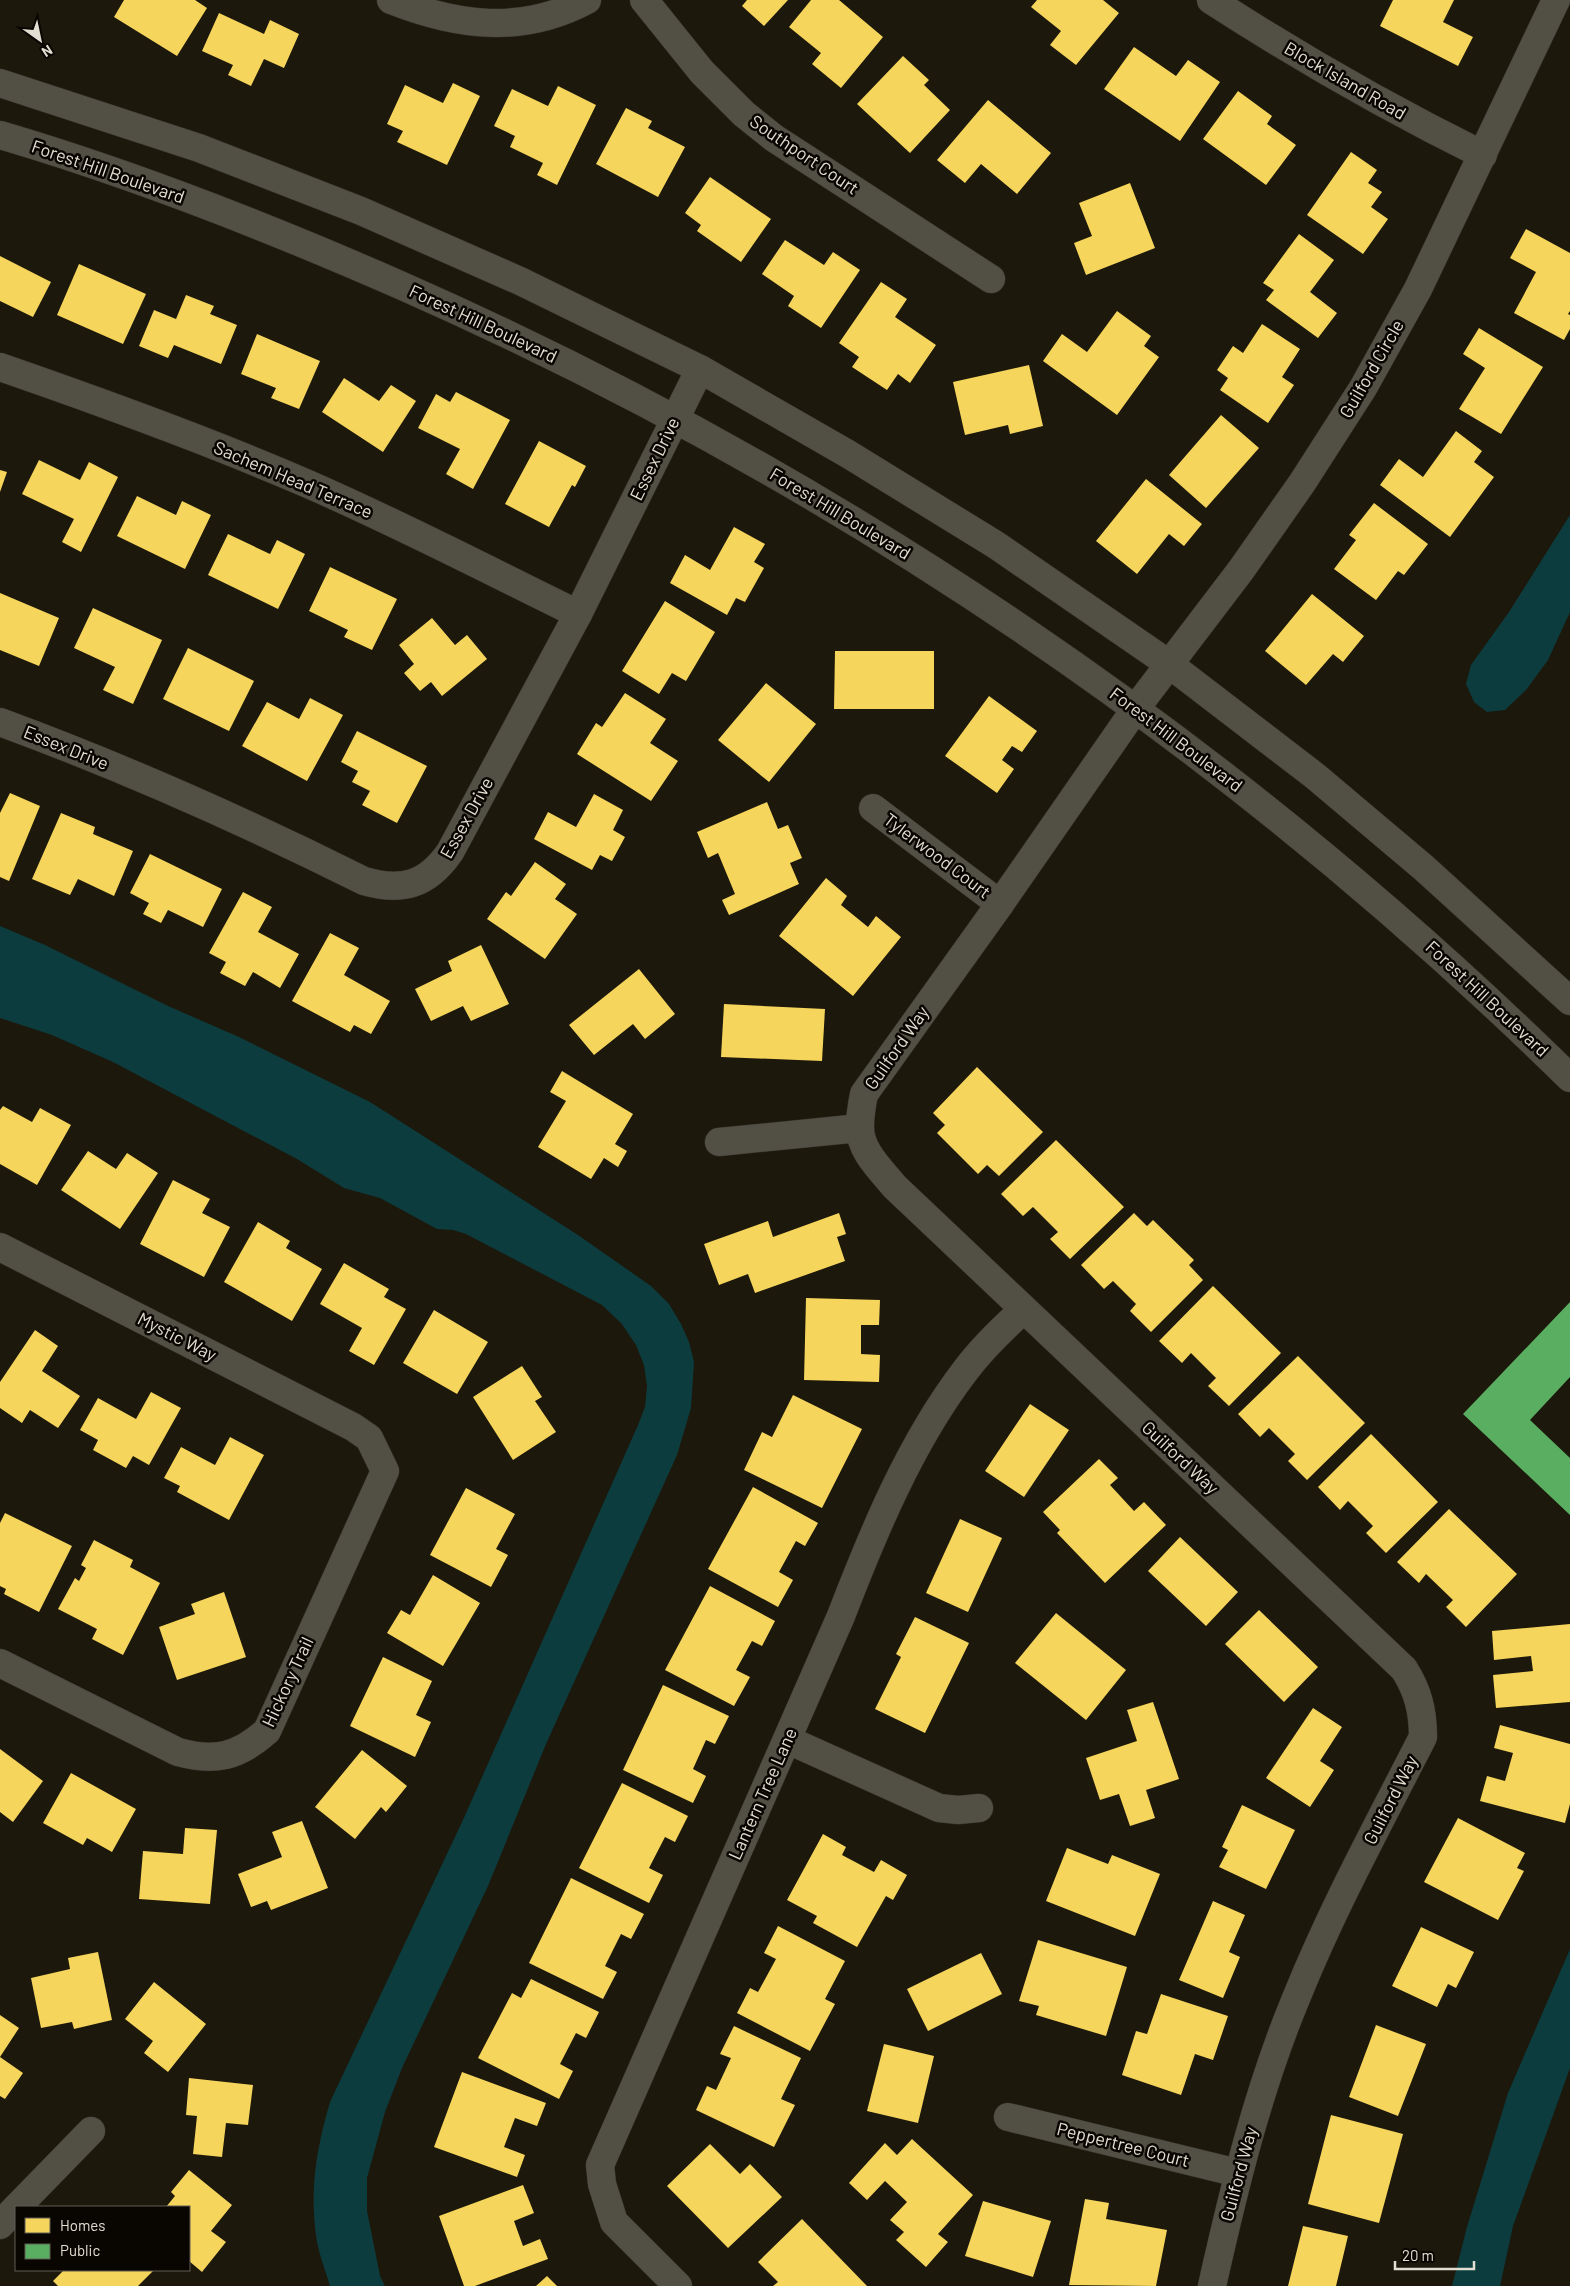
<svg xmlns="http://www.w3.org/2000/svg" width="1570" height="2286" font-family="Barlow,sans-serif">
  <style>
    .water { fill: #0d3c3f }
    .homes { fill: #f6d55c }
    .public { fill: #5aae61 }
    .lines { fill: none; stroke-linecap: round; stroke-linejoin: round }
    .minor-casing { stroke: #36332b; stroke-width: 29 }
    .secondary-casing { stroke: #36332b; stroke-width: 29 }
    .minor { stroke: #524f44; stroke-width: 28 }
    .secondary { stroke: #524f44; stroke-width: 28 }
    .labels { text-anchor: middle; stroke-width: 5; stroke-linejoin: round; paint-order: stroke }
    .street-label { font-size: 18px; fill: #e2ded1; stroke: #090601 }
  </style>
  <rect width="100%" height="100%" fill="#1c180b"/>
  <!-- water -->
  <g class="water">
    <path d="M1570 515V612L1548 660 1526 690 1505 710 1487 712 1474 702 1466 684 1471 665 1509 612Z"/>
    <path d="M0 926 45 945 168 1006 239 1037 370 1102 578 1235 651 1286 669 1304 681 1324 689 1342 694 1362 691 1408 677 1455 546 1744 488 1886 402 2068 385 2112 367 2178V2211L380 2276 385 2286H330C326 2272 320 2257 317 2242 309 2192 316 2150 330 2102L463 1820 638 1425 645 1407 647 1386 644 1365 636 1345 622 1324 602 1305 466 1234 453 1230 437 1229 380 1198 344 1188 297 1159 113 1062 52 1035 0 1018Z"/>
    <path d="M1570 1949V2068L1513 2226 1500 2286H1452L1467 2227 1508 2093Z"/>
  </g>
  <!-- homes -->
  <g class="homes">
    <path d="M124 0H195L207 8 177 56 114 17Z"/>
    <path d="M747 0H788L764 26 742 6Z"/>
    <path d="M811 0H839L883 37 841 88 812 64 821 53 789 27Z"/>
    <path d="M1037 0H1103L1119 13 1076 65 1050 45 1061 31 1031 7Z"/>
    <path d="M1393 0H1454L1443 22 1473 37 1458 66 1380 26Z"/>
    <path d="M219 13 264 34 270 20 299 34 284 68 264 59 251 86 228 75 233 65 202 51Z"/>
    <path d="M1134 47 1176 76 1188 60 1220 82 1180 141 1104 89Z"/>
    <path d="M903 56 929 80 924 85 950 110 910 153 857 104Z"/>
    <path d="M453 83 480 96 447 165 397 142 403 131 387 124 405 85 443 103Z"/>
    <path d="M558 86 596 105 557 185 537 175 543 163 510 147 515 136 494 126 512 89 548 106Z"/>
    <path d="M1238 91 1272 116 1267 124 1296 145 1266 185 1203 139Z"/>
    <path d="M988 100 1051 153 1017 194 981 164 965 183 937 160Z"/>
    <path d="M626 108 652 121 648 128 685 147 658 197 596 164Z"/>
    <path d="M1351 152 1377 170 1368 183 1382 192 1371 207 1388 219 1363 254 1307 215Z"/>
    <path d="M710 177 771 219 741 262 697 231 701 225 685 213Z"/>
    <path d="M1130 183 1155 248 1086 275 1074 243 1092 236 1079 203Z"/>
    <path d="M1526 229 1570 253V311L1568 314 1570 315V329L1564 340 1514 313 1536 272 1510 258Z"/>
    <path d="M1299 234 1334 260 1310 292 1337 313 1318 338 1266 300 1274 290 1263 283Z"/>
    <path d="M785 240 824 265 833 252 860 270 821 328 788 306 794 296 762 274Z"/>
    <path d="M0 256 51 282 33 317 0 301Z"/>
    <path d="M79 264 146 294 123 344 57 315Z"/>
    <path d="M881 282 907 299 895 317 936 345 910 383 898 374 887 390 852 367 859 357 839 343Z"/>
    <path d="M186 295 214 306 210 314 237 325 221 364 174 345 168 358 139 346 154 310 176 319Z"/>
    <path d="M1117 311 1151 336 1144 346 1159 357 1117 415 1043 361 1062 334 1087 352Z"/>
    <path d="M1262 324 1300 349 1282 377 1294 385 1268 423 1220 390 1228 378 1217 370 1233 346 1243 353Z"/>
    <path d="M1479 328 1543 367 1501 434 1459 409 1485 368 1463 354Z"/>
    <path d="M257 334 320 361 299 409 271 398 276 388 241 374Z"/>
    <path d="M1029 365 1043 426 1010 434 1008 425 965 435 953 382Z"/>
    <path d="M344 378 379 401 391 385 416 401 383 452 322 412Z"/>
    <path d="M456 392 510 420 473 489 446 474 460 449 418 428 436 394 450 402Z"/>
    <path d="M1221 415 1259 448 1206 508 1169 475Z"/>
    <path d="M1456 431 1482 451 1474 462 1494 477 1450 537 1380 485 1399 459 1423 477Z"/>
    <path d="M539 441 586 466 575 487 572 485 549 527 505 504Z"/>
    <path d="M39 460 80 480 89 462 118 477 81 552 62 542 74 519 22 494Z"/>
    <path d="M0 470 7 472 0 492Z"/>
    <path d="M1146 479 1202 524 1184 546 1169 534 1137 574 1096 541Z"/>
    <path d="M137 496 176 515 182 501 211 515 185 569 117 536Z"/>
    <path d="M1374 503 1428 544 1404 575 1398 571 1376 600 1334 569 1356 540 1349 535Z"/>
    <path d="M734 527 765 544 754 562 764 568 745 602 736 598 727 615 670 583 685 555 710 570Z"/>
    <path d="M228 534 270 554 277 540 305 554 278 609 208 575Z"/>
    <path d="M330 567 397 599 372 650 344 637 348 630 309 611Z"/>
    <path d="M0 593 59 618 39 666 0 650Z"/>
    <path d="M1312 594 1364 636 1343 662 1333 654 1306 685 1265 651Z"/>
    <path d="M665 601 715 632 686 681 672 673 659 694 622 671Z"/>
    <path d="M93 608 162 640 133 704 103 690 115 667 74 648Z"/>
    <path d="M432 618 455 645 467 635 487 659 442 696 431 682 420 691 404 673 414 664 399 645Z"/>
    <path d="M188 648 254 681 229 731 163 699Z"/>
    <path d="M835 651H934V709H834Z"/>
    <path d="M766 683 816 724 769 782 718 740Z"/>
    <path d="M625 693 666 719 650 743 678 761 651 801 577 754 596 723 602 727Z"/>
    <path d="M989 696 1037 731 1022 752 1012 746 1002 760 1014 769 997 793 945 756Z"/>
    <path d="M310 698 343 715 307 781 242 746 267 702 299 719Z"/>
    <path d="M357 731 427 766 397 823 362 805 370 791 352 782 358 771 341 762Z"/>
    <path d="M10 793 40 806 9 881 0 877V813Z"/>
    <path d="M594 794 623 810 613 830 625 837 612 861 600 855 592 870 534 839 548 812 576 827Z"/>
    <path d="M767 802 778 829 788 825 802 858 790 863 799 884 729 915 722 900 735 894 718 853 708 858 697 832Z"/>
    <path d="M61 813 95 827 93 834 133 851 114 896 78 879 70 895 32 879Z"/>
    <path d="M150 854 222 889 203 927 168 910 161 923 143 914 149 903 130 893Z"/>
    <path d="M535 862 566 884 555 899 577 914 545 959 487 919 506 892 511 896Z"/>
    <path d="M826 878 847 896 841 905 868 927 876 916 901 937 853 996 779 936Z"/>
    <path d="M243 892 272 907 258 932 299 954 280 988 253 972 245 986 220 973 226 962 209 953Z"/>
    <path d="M330 933 359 948 344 975 390 1001 371 1034 354 1025 350 1032 292 1001Z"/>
    <path d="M481 945 509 1004 471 1021 463 1006 431 1021 415 989 452 971 448 961Z"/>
    <path d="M639 969 675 1014 645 1039 633 1024 594 1055 569 1025Z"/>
    <path d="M724 1004 825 1009 822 1061 721 1057Z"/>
    <path d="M977 1067 1043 1132 999 1176 987 1165 978 1174 937 1133 945 1125 933 1113Z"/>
    <path d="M562 1071 633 1114 615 1144 627 1151 618 1167 604 1158 591 1179 538 1147 566 1101 550 1092Z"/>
    <path d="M3 1106 32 1122 40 1108 71 1125 37 1185 0 1164V1110Z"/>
    <path d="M1056 1140 1124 1207 1070 1259 1050 1239 1058 1232 1033 1207 1023 1216 1001 1194Z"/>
    <path d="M88 1151 116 1169 127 1153 158 1173 120 1229 61 1190Z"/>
    <path d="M173 1180 210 1199 202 1213 230 1227 204 1277 140 1244Z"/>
    <path d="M839 1213 846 1234 837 1237 845 1261 755 1293 748 1274 719 1285 704 1244 768 1221 773 1237Z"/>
    <path d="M1134 1213 1147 1226 1153 1220 1194 1260 1189 1265 1203 1280 1151 1332 1130 1311 1136 1304 1113 1281 1104 1289 1081 1265Z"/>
    <path d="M258 1222 290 1241 286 1248 322 1269 292 1321 224 1282Z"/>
    <path d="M344 1263 389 1289 384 1297 406 1309 374 1365 349 1351 362 1328 320 1304Z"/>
    <path d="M1213 1286 1281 1353 1229 1406 1208 1386 1216 1378 1191 1353 1182 1363 1159 1341Z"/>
    <path d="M806 1298 880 1300 879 1325H861V1354L880 1355 879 1382 804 1380Z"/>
    <path d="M434 1310 488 1342 457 1394 403 1363Z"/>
    <path d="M35 1330 58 1346 42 1371 80 1396 58 1428 30 1410 22 1423 0 1408V1382Z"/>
    <path d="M1298 1356 1365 1423 1307 1480 1288 1461 1295 1454 1269 1428 1260 1437 1238 1414Z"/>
    <path d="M522 1366 542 1397 535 1401 556 1432 513 1460 473 1397Z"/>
    <path d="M151 1392 181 1408 149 1465 133 1456 126 1468 93 1450 98 1440 80 1430 98 1398 136 1419Z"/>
    <path d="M793 1395 862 1429 822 1508 744 1470 762 1432 772 1437Z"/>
    <path d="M1030 1404 1069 1430 1024 1497 985 1471Z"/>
    <path d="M1371 1434 1438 1502 1386 1553 1366 1533 1373 1526 1348 1501 1340 1510 1318 1487Z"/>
    <path d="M230 1437 264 1455 229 1520 177 1492 180 1486 164 1478 181 1447 215 1465Z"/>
    <path d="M1099 1459 1118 1478 1110 1485 1134 1511 1144 1502 1166 1525 1105 1583 1057 1533 1060 1530 1043 1512Z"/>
    <path d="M753 1487 818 1523 805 1546 796 1541 779 1572 793 1580 778 1607 708 1569Z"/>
    <path d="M466 1488 515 1514 496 1549 508 1555 491 1587 430 1555Z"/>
    <path d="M1449 1509 1517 1574 1466 1627 1446 1607 1453 1600 1426 1574 1419 1583 1397 1562Z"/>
    <path d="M5 1513 72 1546 39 1612 4 1594 6 1589 0 1586V1523Z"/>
    <path d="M960 1519 1002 1538 968 1612 926 1593Z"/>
    <path d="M1180 1537 1238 1592 1206 1626 1148 1571Z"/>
    <path d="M94 1540 133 1560 130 1567 160 1583 123 1655 92 1639 97 1629 58 1609 75 1578 79 1581 86 1568 81 1565Z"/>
    <path d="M433 1575 480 1603 443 1666 387 1633 401 1610 410 1615Z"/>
    <path d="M710 1586 775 1621 762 1646 752 1641 736 1670 750 1677 734 1706 665 1670Z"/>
    <path d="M224 1592 246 1657 177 1680 159 1627 195 1614 191 1604Z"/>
    <path d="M1259 1610 1318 1667 1284 1702 1225 1644Z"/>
    <path d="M1056 1613 1126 1670 1086 1720 1015 1663Z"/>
    <path d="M915 1617 969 1643 925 1733 875 1709 901 1657 896 1654Z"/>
    <path d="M1570 1624V1702L1496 1708 1493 1675 1533 1671 1531 1656 1494 1660 1492 1631Z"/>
    <path d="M383 1657 432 1681 416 1715 431 1722 415 1757 350 1726Z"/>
    <path d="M663 1685 729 1716 715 1744 706 1740 693 1769 706 1776 693 1803 623 1770Z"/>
    <path d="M1153 1702 1179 1779 1146 1790 1155 1818 1130 1826 1119 1794 1100 1800 1086 1758 1137 1741 1127 1710Z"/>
    <path d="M1313 1708 1342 1727 1320 1761 1334 1770 1310 1807 1266 1778Z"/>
    <path d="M1500 1725 1570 1744V1804L1565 1823 1480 1801 1487 1776 1505 1781 1513 1753 1494 1748Z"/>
    <path d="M0 1749 43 1781 13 1822 0 1812Z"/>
    <path d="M362 1750 407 1786 386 1812 381 1807 355 1839 315 1807Z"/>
    <path d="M71 1773 136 1809 112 1852 87 1838 83 1845 43 1823Z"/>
    <path d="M622 1783 688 1816 675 1842 665 1837 649 1868 663 1875 649 1903 579 1868Z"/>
    <path d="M1242 1805 1295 1830 1266 1889 1219 1867 1228 1850 1222 1847Z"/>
    <path d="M1458 1818 1525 1853 1517 1868 1524 1871 1498 1920 1424 1882Z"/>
    <path d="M302 1821 328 1888 271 1910 267 1901 251 1907 238 1874 282 1857 272 1832Z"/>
    <path d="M185 1828 217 1830 210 1904 139 1899 143 1851 183 1854Z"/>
    <path d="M823 1834 846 1847 842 1855 874 1872 881 1860 907 1875 893 1900 886 1896 857 1947 813 1923 817 1916 787 1900Z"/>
    <path d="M1067 1848 1108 1864 1112 1855 1160 1874 1135 1936 1046 1901Z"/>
    <path d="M571 1878 644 1914 631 1939 621 1934 605 1966 617 1972 603 1999 529 1963Z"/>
    <path d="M1213 1901 1245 1915 1229 1952 1240 1957 1223 1998 1179 1980Z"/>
    <path d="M778 1926 845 1961 825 1999 835 2004 810 2051 737 2013 750 1988 758 1992 776 1959 764 1953Z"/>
    <path d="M1421 1927 1474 1952 1456 1988 1448 1984 1437 2007 1392 1986Z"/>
    <path d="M1038 1940 1127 1967 1106 2036 1036 2015 1039 2006 1019 2001Z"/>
    <path d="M98 1952 112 2020 74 2029 72 2022 41 2028 31 1978 70 1969 68 1958Z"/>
    <path d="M981 1953 1002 1994 928 2031 907 1989Z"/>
    <path d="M531 1979 599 2012 586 2038 576 2033 560 2064 573 2071 559 2099 478 2058 512 1993 521 1998Z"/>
    <path d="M154 1982 206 2024 168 2072 144 2053 153 2041 125 2019Z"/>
    <path d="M1161 1994 1228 2016 1213 2060 1195 2054 1181 2095 1122 2075 1136 2031 1147 2034Z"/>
    <path d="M0 2015 19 2028 0 2057Z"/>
    <path d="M1376 2025 1426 2044 1398 2116 1349 2097Z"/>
    <path d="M734 2026 801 2058 781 2099 795 2105 774 2147 696 2110 707 2086 716 2090 731 2058 720 2054Z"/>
    <path d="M884 2044 934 2056 918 2123 867 2111Z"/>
    <path d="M0 2057 23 2073 5 2099 0 2096Z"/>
    <path d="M462 2072 546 2103 537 2126 515 2118 504 2147 525 2155 517 2177 434 2147Z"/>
    <path d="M189 2078 253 2085 248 2125 226 2123 222 2157 193 2154 197 2116 186 2115Z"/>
    <path d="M1331 2115 1403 2134 1379 2223 1308 2204Z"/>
    <path d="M912 2139 973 2195 938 2234 948 2242 926 2267 896 2240 904 2232 890 2220 907 2202 885 2181 867 2200 849 2183 885 2143 897 2155Z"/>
    <path d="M710 2144 740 2174 750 2164 782 2197 728 2248 667 2186Z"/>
    <path d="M189 2170 232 2205 211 2231 226 2242 202 2272 189 2261V2207H166L175 2196 171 2192Z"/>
    <path d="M523 2185 534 2213 514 2221 523 2246 540 2239 548 2259 475 2286H464L439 2216Z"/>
    <path d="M1085 2199 1109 2203 1106 2219 1167 2230 1156 2286 1069 2285Z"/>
    <path d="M983 2201 1051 2221 1033 2277 965 2256Z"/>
    <path d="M802 2219 867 2286H773L778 2282 758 2262Z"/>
    <path d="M1303 2226 1348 2236 1336 2286H1288Z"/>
    <path d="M64 2270H152L153 2271 138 2286H58L53 2281Z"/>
    <path d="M547 2276 557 2286H536Z"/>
  </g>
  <!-- public -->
  <path class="public" d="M1570 1302V1377L1530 1420 1570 1458V1515L1463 1414Z"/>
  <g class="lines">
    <!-- minor casing -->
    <g class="minor-casing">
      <g id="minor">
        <path d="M391 0C457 26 522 35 587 0"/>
        <path d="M644 0 702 72 744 114 774 138 991 279"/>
        <path d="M1211 0C1299 57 1388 108 1483 155"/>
        <path d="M0 367C104 403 207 440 308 484 400 524 488 570 578 614"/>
        <path d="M0 722C125 768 246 822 364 881 402 892 427 885 450 852L578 614 700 369"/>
        <path d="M873 808 1000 904"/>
        <path d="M719 1142 860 1128"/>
        <path d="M0 1247 353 1427 369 1438 385 1471 267 1731C238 1757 215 1762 178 1752L0 1663"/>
        <path d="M788 1740 939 1808 958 1810 979 1808"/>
        <path d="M1008 2117 1238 2173"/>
        <path d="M17 2207 91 2131"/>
        <path d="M0 2225 16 2208"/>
        <path d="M678 2286 614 2222 602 2184 600 2165 841 1616C873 1533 910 1443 965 1371 982 1348 1002 1329 1023 1310"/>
        <path d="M1212 2286C1234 2188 1258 2089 1297 1996 1333 1907 1379 1823 1423 1737 1423 1711 1418 1691 1404 1669L895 1187C881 1170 859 1150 860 1126 860 1115 862 1104 864 1094L1000 904 1136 708 1241 570 1302 483 1363 388 1418 289 1556 0"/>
      </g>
    </g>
    <!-- secondary casing -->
    <g class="secondary-casing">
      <g id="secondary">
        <path d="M0 83 199 148 361 211 520 281 700 369 848 454 996 545 1169 664 1315 776 1424 868 1570 1001"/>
        <path d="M0 135C136 175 270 228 400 285 834 476 1231 745 1570 1078"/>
      </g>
    </g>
    <!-- minor -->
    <use href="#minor" class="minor"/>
    <!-- secondary -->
    <use href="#secondary" class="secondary"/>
  </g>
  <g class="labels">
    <!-- street labels -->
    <g class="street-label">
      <text transform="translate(1345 81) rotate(30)" y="6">Block Island Road</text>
      <text transform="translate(804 155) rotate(34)" y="6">Southport Court</text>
      <text transform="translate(108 172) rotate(19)" y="6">Forest Hill Boulevard</text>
      <text transform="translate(483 324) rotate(25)" y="6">Forest Hill Boulevard</text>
      <text transform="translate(1372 369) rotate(-60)" y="6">Guilford Circle</text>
      <text transform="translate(655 459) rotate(-64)" y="6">Essex Drive</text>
      <text transform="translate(293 480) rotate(23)" y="6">Sachem Head Terrace</text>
      <text transform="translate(840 514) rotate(31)" y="6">Forest Hill Boulevard</text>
      <text transform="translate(1176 740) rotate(37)" y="6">Forest Hill Boulevard</text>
      <text transform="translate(66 748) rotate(22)" y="6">Essex Drive</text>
      <text transform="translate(467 818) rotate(-61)" y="6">Essex Drive</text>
      <text transform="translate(937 856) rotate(37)" y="6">Tylerwood Court</text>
      <text transform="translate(1487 999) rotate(43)" y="6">Forest Hill Boulevard</text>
      <text transform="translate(897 1048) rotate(-55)" y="6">Guilford Way</text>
      <text transform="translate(177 1337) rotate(27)" y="6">Mystic Way</text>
      <text transform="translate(1180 1458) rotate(43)" y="6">Guilford Way</text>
      <text transform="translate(288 1682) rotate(-65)" y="6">Hickory Trail</text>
      <text transform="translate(763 1794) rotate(-66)" y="6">Lantern Tree Lane</text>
      <text transform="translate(1391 1800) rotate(-63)" y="6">Guilford Way</text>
      <text transform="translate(1123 2145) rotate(14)" y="6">Peppertree Court</text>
      <text transform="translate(1239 2174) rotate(-75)" y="6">Guilford Way</text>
    </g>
  </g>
  <!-- legend -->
  <rect x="15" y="2206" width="175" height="65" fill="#090601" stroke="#605c54"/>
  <rect x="25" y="2218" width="25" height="15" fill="#f6d55c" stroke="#605c54"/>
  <text x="60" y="2231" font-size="15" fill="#e2ded1">Homes</text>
  <rect x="25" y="2244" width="25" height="15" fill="#5aae61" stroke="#605c54"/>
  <text x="60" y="2256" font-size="15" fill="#e2ded1">Public</text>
  <!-- north arrow -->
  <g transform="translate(40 40) rotate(147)" stroke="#090601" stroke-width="4" paint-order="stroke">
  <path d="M0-4L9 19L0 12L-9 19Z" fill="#e2ded1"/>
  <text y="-8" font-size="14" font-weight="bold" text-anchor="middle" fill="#e2ded1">N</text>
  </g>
  <!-- scale -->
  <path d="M1395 2261v8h79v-8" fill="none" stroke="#e2ded1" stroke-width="2.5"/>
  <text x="1402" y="2261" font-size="15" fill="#e2ded1" stroke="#090601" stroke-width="4" paint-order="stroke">20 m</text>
</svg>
